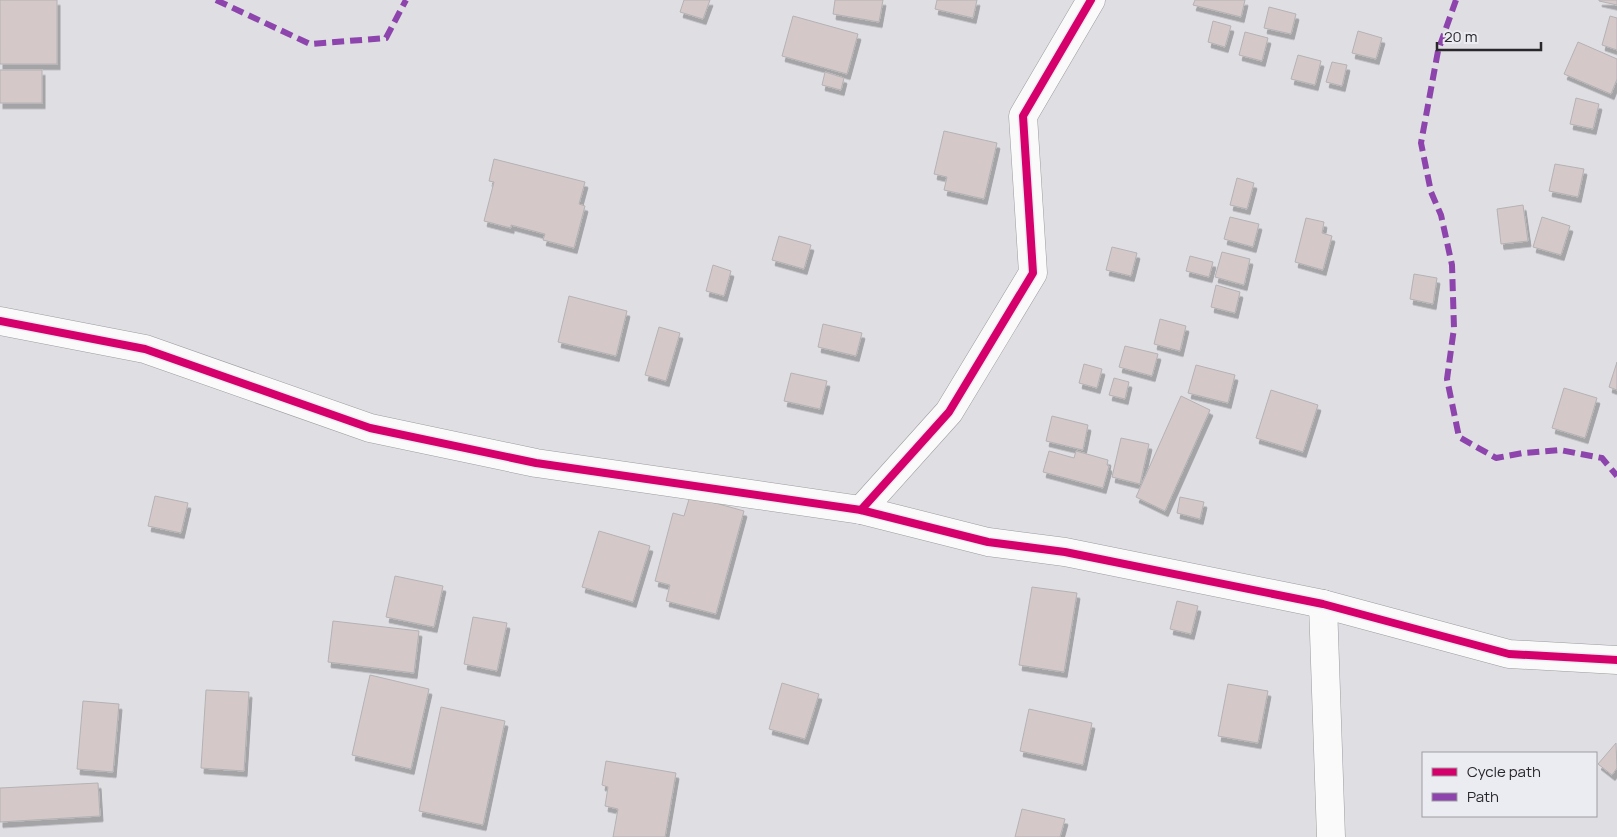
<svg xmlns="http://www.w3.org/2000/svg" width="1617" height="837" font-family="Manrope,sans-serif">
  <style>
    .building { fill: #d5c8c9; stroke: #b4b2b4; filter: url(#shadow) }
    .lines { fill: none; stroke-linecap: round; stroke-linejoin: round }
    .street-casing { stroke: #9c9c9f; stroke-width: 29 }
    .street { stroke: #fafafb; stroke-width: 28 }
    .quiet { stroke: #8e44ad; stroke-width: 6; stroke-dasharray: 12 6; stroke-linecap: butt }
    .cycleway-casing { stroke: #ebebf2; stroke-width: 11 }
    .cycleway { stroke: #d6006c; stroke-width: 8 }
  </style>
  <defs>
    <filter id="shadow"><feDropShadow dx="3" dy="5.5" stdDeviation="0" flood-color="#0004"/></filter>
  </defs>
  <rect width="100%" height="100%" fill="#dfdee3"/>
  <!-- building -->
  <g class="building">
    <rect x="0" y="0" width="57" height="64"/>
    <path d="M684 0H710L703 19 680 12Z"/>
    <path d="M835 0H883L879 22 833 14Z"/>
    <path d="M937 0H977L973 18 935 9Z"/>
    <path d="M1195 0H1245L1241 17 1193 5Z"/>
    <path d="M1599 0H1617V5L1599 1Z"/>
    <path d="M1269 7 1296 14 1291 34 1264 28Z"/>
    <path d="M793 16 858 34 847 74 782 56Z"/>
    <path d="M1610 16 1617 18V50L1602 45Z"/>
    <path d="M1213 21 1231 26 1225 47 1208 42Z"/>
    <path d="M1358 31 1382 38 1376 59 1352 53Z"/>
    <path d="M1245 32 1268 38 1262 61 1239 55Z"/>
    <path d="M1578 42 1617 59V79L1611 94 1564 74Z"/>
    <path d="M1298 55 1321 61 1315 85 1291 79Z"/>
    <path d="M1332 62 1347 65 1342 86 1326 82Z"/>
    <rect x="0" y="70" width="42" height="33"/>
    <path d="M825 72 844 78 841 90 822 85Z"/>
    <path d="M1576 98 1599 104 1593 129 1570 124Z"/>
    <path d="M944 131 997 143 984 199 944 190 947 177 934 174Z"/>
    <path d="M494 159 585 182 579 204 585 206 574 248 543 240 545 234 511 225V228L484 221 494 182 489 181Z"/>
    <path d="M1555 164 1584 169 1578 197 1549 191Z"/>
    <path d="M1237 178 1254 183 1247 209 1230 205Z"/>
    <path d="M1523 205 1528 241 1501 244 1497 209Z"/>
    <path d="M1230 217 1259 224 1253 247 1224 239Z"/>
    <path d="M1542 217 1570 226 1561 255 1533 247Z"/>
    <path d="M1306 218 1324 222 1322 233 1332 236 1323 270 1295 262Z"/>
    <path d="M779 236 811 245 804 269 772 260Z"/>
    <path d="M1112 247 1137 253 1131 276 1106 270Z"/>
    <path d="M1222 252 1250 259 1244 285 1215 277Z"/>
    <path d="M1190 256 1213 262 1209 277 1186 271Z"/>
    <path d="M713 265 731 271 724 296 706 291Z"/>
    <path d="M1414 274 1437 278 1433 304 1410 299Z"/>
    <path d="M1216 285 1240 292 1235 313 1211 307Z"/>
    <path d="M569 296 627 311 616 356 558 342Z"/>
    <path d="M1160 319 1186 326 1180 351 1154 344Z"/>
    <path d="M823 324 862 333 856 356 818 347Z"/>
    <path d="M659 327 680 333 666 381 645 375Z"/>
    <path d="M1125 346 1158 354 1152 376 1119 367Z"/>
    <path d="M1617 362V390L1609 387Z"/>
    <path d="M1084 364 1102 369 1097 388 1079 383Z"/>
    <path d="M1196 365 1235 375 1228 403 1188 393Z"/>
    <path d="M791 373 827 381 820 409 784 401Z"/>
    <path d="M1114 378 1129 382 1125 399 1109 395Z"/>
    <path d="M1564 388 1597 398 1585 438 1552 428Z"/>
    <path d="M1271 390 1318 405 1303 452 1256 438Z"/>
    <path d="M1181 396 1210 410 1165 511 1136 497Z"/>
    <path d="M1052 416 1088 425 1083 450 1046 441Z"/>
    <path d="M1121 438 1149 444 1140 484 1112 477Z"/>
    <path d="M1049 451 1074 458 1076 451 1108 460 1107 465 1109 466 1103 488 1043 472Z"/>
    <path d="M155 496 188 503 181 533 148 526Z"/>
    <path d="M690 496 744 511 716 614 666 601 670 585 655 581 673 513 684 516Z"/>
    <path d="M1180 497 1204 502 1200 519 1177 513Z"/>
    <path d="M599 531 650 546 633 602 582 587Z"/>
    <path d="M395 576 443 586 434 627 386 617Z"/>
    <path d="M1032 587 1077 593 1064 672 1019 665Z"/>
    <path d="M1177 601 1198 606 1191 634 1170 629Z"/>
    <path d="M473 617 507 623 497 671 464 664Z"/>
    <path d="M333 621 419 631 414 673 328 662Z"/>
    <path d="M370 675 429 689 411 769 352 755Z"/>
    <path d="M782 683 819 694 805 739 769 729Z"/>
    <path d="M1228 684 1268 691 1258 743 1218 736Z"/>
    <path d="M206 690 249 692 244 771 201 768Z"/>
    <path d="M83 701 119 704 113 772 77 769Z"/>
    <path d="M441 707 505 721 483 825 419 811Z"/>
    <path d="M1029 709 1092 723 1083 765 1020 751Z"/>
    <path d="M1616 743 1617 768 1612 775 1598 764Z"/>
    <path d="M606 761 676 773 665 837H613L618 809 605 806 608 787 602 785Z"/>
    <path d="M98 783 100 816 0 822V788Z"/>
    <path d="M1022 809 1065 819 1060 837H1015Z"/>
  </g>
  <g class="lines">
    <!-- street casing -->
    <g class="street-casing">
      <g id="street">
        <path d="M0 321 145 349 370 428 536 463 861 510 988 542 1065 552 1323 604 1509 654 1617 660"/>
        <path d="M861 510 949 412 1033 273 1023 116 1091 0"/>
        <path d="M1323 604 1331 837"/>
      </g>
    </g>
    <!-- street -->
    <use href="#street" class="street"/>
    <!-- quiet -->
    <g class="quiet">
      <path d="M216 0 310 44 386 38 406 0"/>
      <path d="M1456 0 1438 51 1421 143 1431 192 1441 215 1452 265 1454 328 1447 379 1459 437 1496 458 1523 453 1560 450 1602 458 1617 476"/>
    </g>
    <!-- cycleway casing -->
    <g class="cycleway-casing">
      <g id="cycleway">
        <path d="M0 321 145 349 370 428 536 463 861 510 988 542 1065 552 1323 604 1509 654 1617 660"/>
        <path d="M861 510 949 412 1033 273 1023 116 1091 0"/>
      </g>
    </g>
    <!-- cycleway -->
    <use href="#cycleway" class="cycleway"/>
  </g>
  <!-- legend -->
  <rect x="1422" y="752" width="175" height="65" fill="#ebebf2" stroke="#9d9da2"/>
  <rect x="1432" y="768" width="25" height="8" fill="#d6006c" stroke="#9d9da2"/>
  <text x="1467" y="777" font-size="15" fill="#28272a">Cycle path</text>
  <rect x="1432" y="793" width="25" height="8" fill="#8e44ad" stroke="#9d9da2"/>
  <text x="1467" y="802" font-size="15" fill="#28272a">Path</text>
  <!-- scale -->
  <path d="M1437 42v8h104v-8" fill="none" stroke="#28272a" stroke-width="2.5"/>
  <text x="1444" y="42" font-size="15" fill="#28272a" stroke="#ebebf2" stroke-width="4" paint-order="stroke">20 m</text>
</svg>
